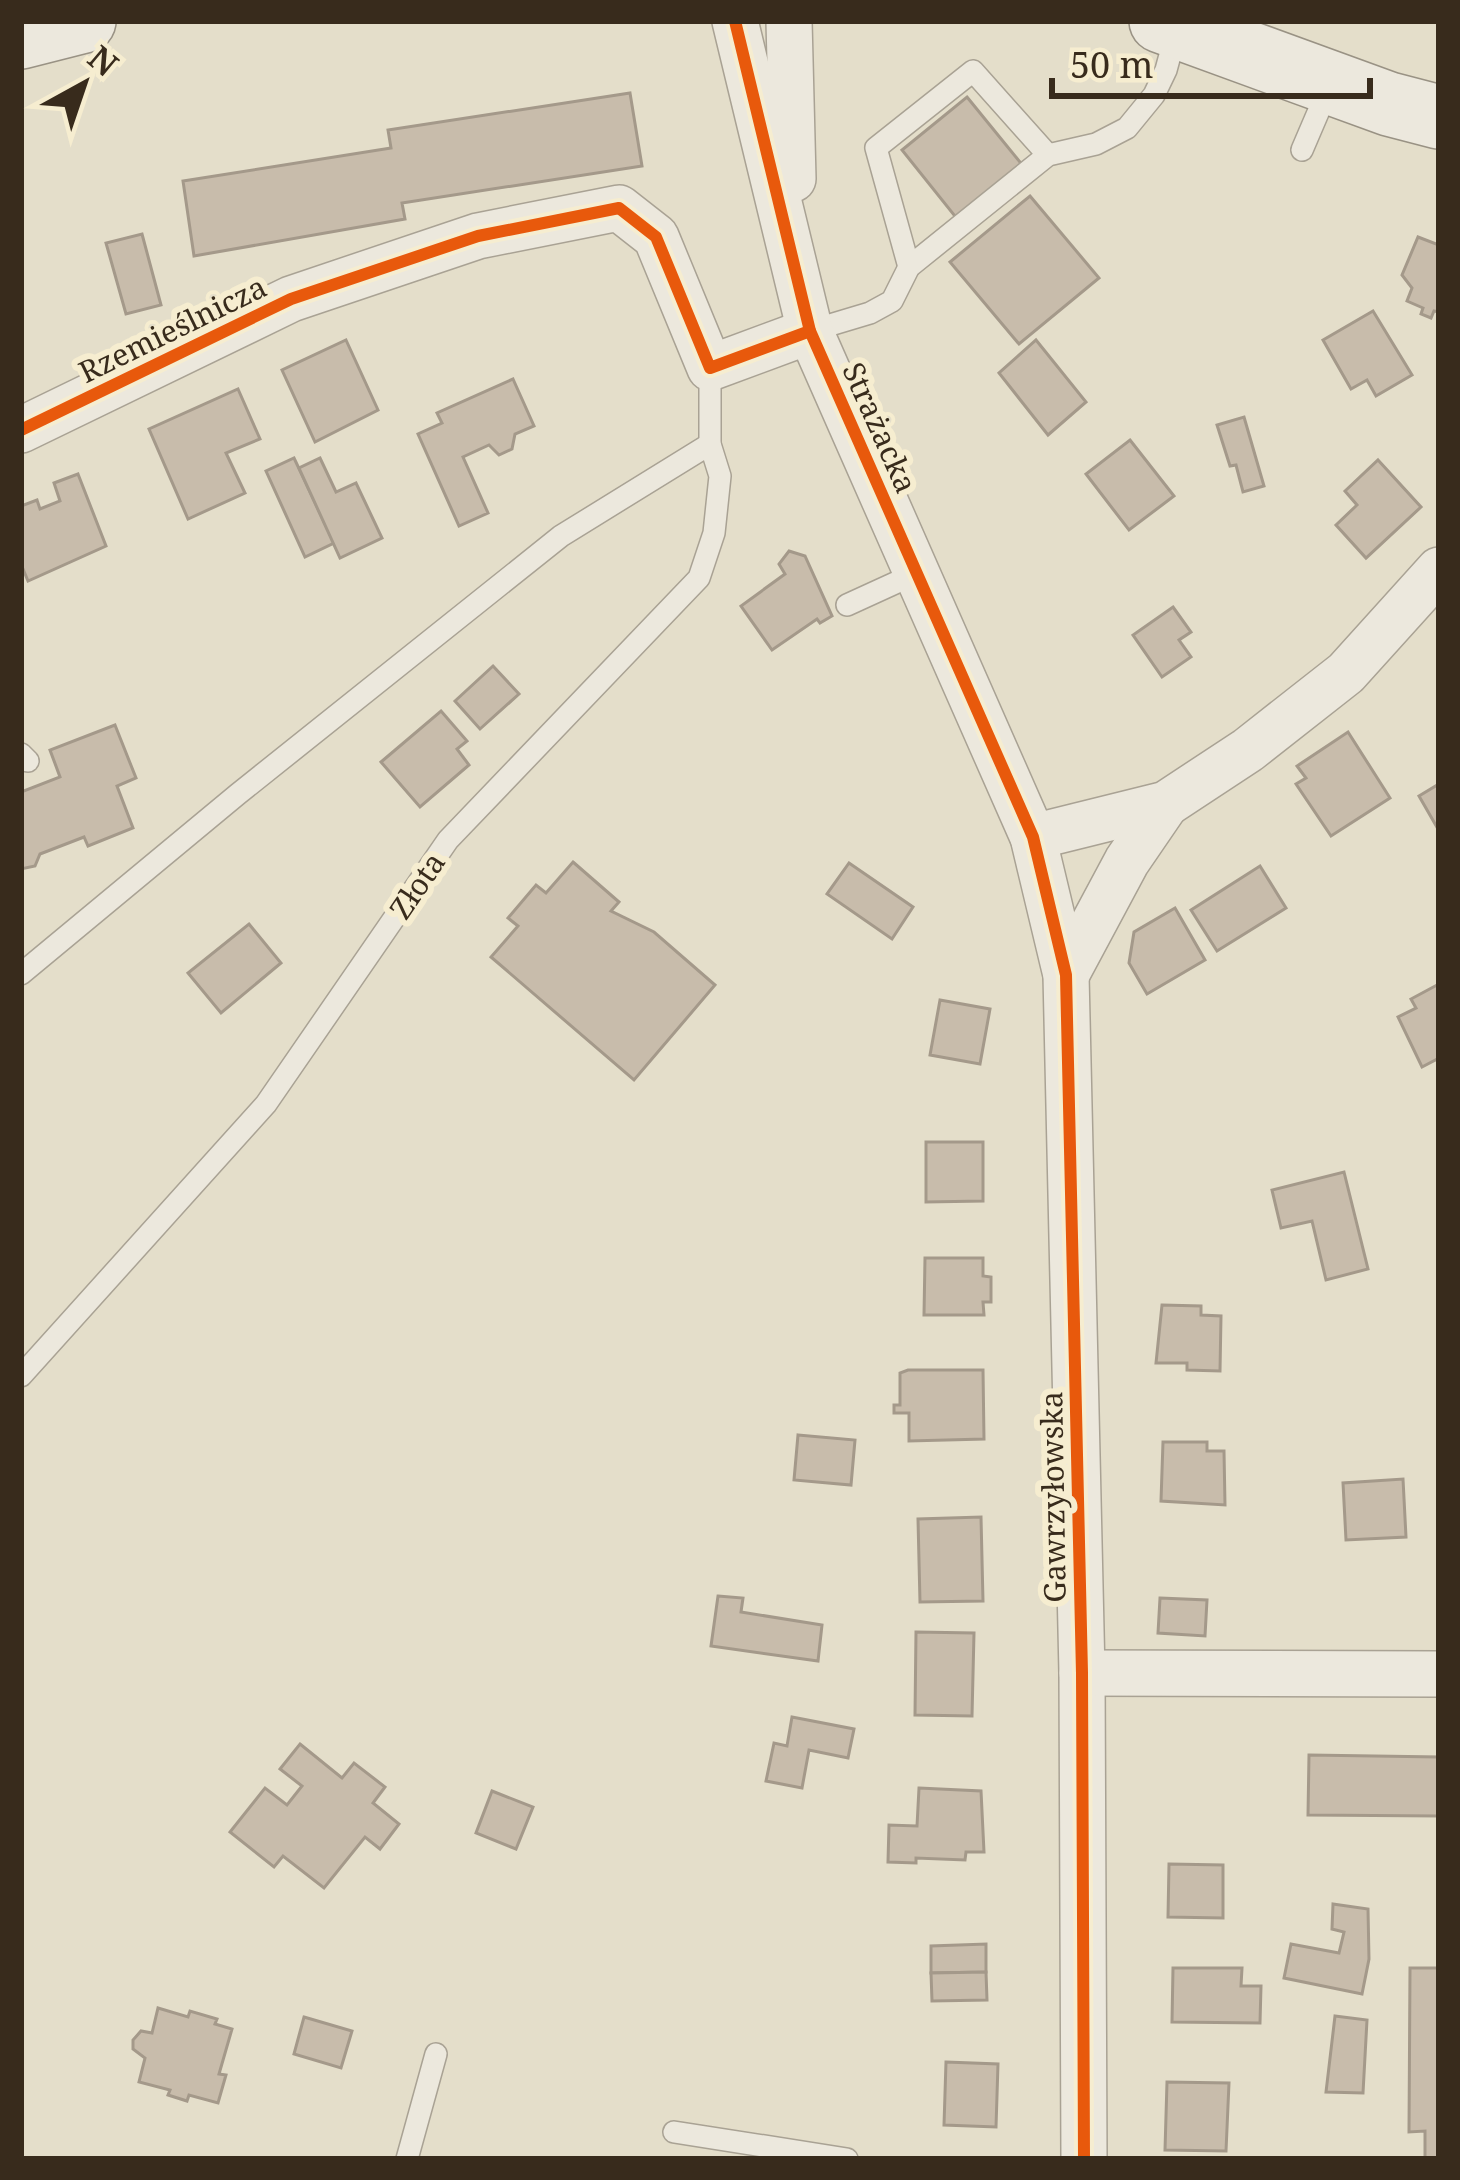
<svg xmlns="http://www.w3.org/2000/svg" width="1460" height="2180" font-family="'Noto Serif',serif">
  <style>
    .building { fill: #c8bcab; stroke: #a4998a; stroke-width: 3 }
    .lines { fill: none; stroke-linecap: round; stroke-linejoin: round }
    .lane-casing { stroke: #a9a294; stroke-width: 24 }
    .street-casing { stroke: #a9a294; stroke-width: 48 }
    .secondary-casing { stroke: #999284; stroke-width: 66 }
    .lane { stroke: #ece8dd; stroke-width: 21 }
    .street { stroke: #ece8dd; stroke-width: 45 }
    .secondary { stroke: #ece8dd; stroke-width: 63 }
    .cycleway-casing { stroke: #f6edd0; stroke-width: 20 }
    .cycleway { stroke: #e8590c; stroke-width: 12 }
    .labels { text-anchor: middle; stroke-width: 12; stroke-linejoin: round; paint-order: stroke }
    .street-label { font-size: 30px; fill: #382b1c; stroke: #f6edd0 }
  </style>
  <rect width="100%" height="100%" fill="#e4deca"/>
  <!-- building -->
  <g class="building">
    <path d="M630 93 642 166 402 203 405 219 194 256 183 181 391 148 388 130Z"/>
    <path d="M967 97 1024 167 958 220 902 150Z"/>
    <path d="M1030 196 1099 278 1019 344 950 262Z"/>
    <path d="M142 234 161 305 126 314 106 243Z"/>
    <path d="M1418 237 1439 245V312L1434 311 1431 318 1421 314 1423 308 1407 301 1412 288 1402 275Z"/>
    <path d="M1373 311 1412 375 1376 396 1367 380 1351 389 1323 340Z"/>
    <path d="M346 340 378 410 315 442 282 370Z"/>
    <path d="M1036 340 1086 402 1048 435 999 373Z"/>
    <path d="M513 379 534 426 515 434 512 449 499 455 489 445 463 457 488 513 459 526 418 434 442 423 437 413Z"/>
    <path d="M238 389 260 439 226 453 245 493 188 519 149 429Z"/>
    <path d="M1244 417 1264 486 1243 492 1236 465 1230 466 1217 425Z"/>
    <path d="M1130 440 1174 496 1129 530 1086 474Z"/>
    <path d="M294 458 334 543 305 557 266 471Z"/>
    <path d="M320 458 336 492 356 483 382 538 340 558 299 468Z"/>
    <path d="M1378 460 1421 507 1366 558 1336 525 1357 505 1345 491Z"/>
    <path d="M78 474 106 546 28 581 21 564V506L37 500 40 509 60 501 54 483Z"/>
    <path d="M789 551 805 556 832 616 820 623 817 619 772 650 741 606 785 574 779 564Z"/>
    <path d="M1173 607 1191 632 1179 640 1191 657 1162 677 1133 635Z"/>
    <path d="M493 666 519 694 480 729 455 701Z"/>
    <path d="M441 711 467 741 457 749 469 765 420 807 381 762Z"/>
    <path d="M115 725 136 778 117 786 133 828 88 846 84 837 40 854 35 866 21 869V792L60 777 50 750Z"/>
    <path d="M1348 732 1390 798 1331 836 1296 784 1306 778 1297 766Z"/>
    <path d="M1439 784V828L1438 829 1419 796Z"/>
    <path d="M573 862 619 902 611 911 654 932 715 985 634 1080 491 957 518 926 508 918 536 885 546 893Z"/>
    <path d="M849 863 913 907 892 939 827 894Z"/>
    <path d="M1260 866 1286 908 1217 951 1191 910Z"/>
    <path d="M1175 908 1205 960 1147 994 1129 963 1134 932Z"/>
    <path d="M249 924 281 963 221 1013 188 973Z"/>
    <path d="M1439 984V1058L1422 1067 1398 1017 1416 1008 1411 999Z"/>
    <path d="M940 1000 990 1009 980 1064 930 1055Z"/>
    <path d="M926 1142H983V1201L926 1202Z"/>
    <path d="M1344 1172 1368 1269 1326 1280 1312 1221 1281 1228 1272 1190Z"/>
    <path d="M925 1258H983V1276L991 1277V1302H983L984 1315H924Z"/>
    <path d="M1162 1305 1201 1306V1315L1221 1316 1220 1371 1187 1370V1363H1156Z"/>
    <path d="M908 1370H983L984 1439 909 1441V1413H894V1405H900V1373Z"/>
    <path d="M798 1435 855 1440 851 1485 794 1480Z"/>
    <path d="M1163 1442H1207V1451H1224L1225 1505 1161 1501Z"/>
    <path d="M1403 1479 1406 1537 1346 1540 1343 1483Z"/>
    <path d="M981 1517 983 1601 920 1602 918 1519Z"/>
    <path d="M718 1596 743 1598 741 1612 822 1625 818 1661 711 1646Z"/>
    <path d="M1160 1598 1207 1600 1205 1636 1158 1633Z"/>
    <path d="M916 1632 974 1633 972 1716 915 1715Z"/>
    <path d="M792 1717 854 1729 848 1758 809 1750 802 1788 766 1781 774 1743 787 1746Z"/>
    <path d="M300 1744 342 1778 354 1763 385 1787 373 1803 399 1824 380 1849 365 1837 324 1888 283 1856 274 1867 230 1832 265 1788 287 1805 302 1786 280 1769Z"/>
    <path d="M1309 1755 1439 1757V1816L1308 1815Z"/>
    <path d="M919 1788 981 1791 984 1852H966L965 1860 916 1858V1863L888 1862 889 1825 917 1826Z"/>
    <path d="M492 1791 533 1807 516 1849 476 1833Z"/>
    <path d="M1169 1864 1223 1865V1918L1168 1917Z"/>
    <path d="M1333 1904 1368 1909 1369 1959 1362 1994 1284 1978 1291 1944 1339 1953 1344 1932 1332 1929Z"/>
    <path d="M986 1944V1972L931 1973V1946Z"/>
    <path d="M1173 1968H1242L1241 1986H1261L1260 2023 1172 2022Z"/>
    <path d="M1410 1968H1439V2159H1425V2131L1409 2132Z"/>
    <path d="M986 1972 987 2000 932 2001 931 1973Z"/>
    <path d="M158 2008 188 2017 190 2011 217 2019 215 2024 232 2029 219 2074 226 2075 218 2103 189 2095 187 2101 168 2095 170 2090 139 2082 145 2058 133 2049V2040L141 2031 152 2033Z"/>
    <path d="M1335 2016 1367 2020 1363 2093 1326 2092Z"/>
    <path d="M304 2017 352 2031 341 2068 294 2054Z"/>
    <path d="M946 2062 998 2064 996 2127 944 2125Z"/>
    <path d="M1167 2082 1229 2083 1226 2151 1165 2150Z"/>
  </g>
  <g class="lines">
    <!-- lane casing -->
    <g class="lane-casing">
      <g id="lane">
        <path d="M1302 150 1329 87"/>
        <path d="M909 267 876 148 973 71 1048 155"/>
        <path d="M810 331 870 313 892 301 909 267 1048 155 1096 144 1127 128 1154 95 1166 70 1176 33"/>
        <path d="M847 605 917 573"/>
        <path d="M21 754 28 761"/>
        <path d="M21 974 238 794 561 536 710 444"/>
        <path d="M21 1376 266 1104 448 840 699 578 714 533 720 476 710 444V368"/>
        <path d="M674 2132 847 2159"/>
        <path d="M407 2159 436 2054"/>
      </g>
    </g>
    <!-- street casing -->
    <g class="street-casing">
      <g id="street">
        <path d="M735 21 810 331 1033 837 1066 975 1082 1673 1084 2159"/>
        <path d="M789 21 793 179"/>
        <path d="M21 430 291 299 478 236 619 208 656 237 710 368 810 331"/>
        <path d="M1033 837 1166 804 1248 750 1346 673 1439 570"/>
        <path d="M1066 975 1127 861 1166 804"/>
        <path d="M1082 1673 1439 1674"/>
      </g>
    </g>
    <!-- secondary casing -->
    <g class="secondary-casing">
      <g id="secondary">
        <path d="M1161 21 1389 104 1439 117"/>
        <path d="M21 37 84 21"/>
      </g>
    </g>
    <!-- lane -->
    <use href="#lane" class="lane"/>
    <!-- street -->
    <use href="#street" class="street"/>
    <!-- secondary -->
    <use href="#secondary" class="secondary"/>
    <!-- cycleway casing -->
    <g class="cycleway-casing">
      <g id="cycleway">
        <path d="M735 21 810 331 1033 837 1066 975 1082 1673 1084 2159"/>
        <path d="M21 430 291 299 478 236 619 208 656 237 710 368 810 331"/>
      </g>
    </g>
    <!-- cycleway -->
    <use href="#cycleway" class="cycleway"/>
  </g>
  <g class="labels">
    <!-- street labels -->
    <g class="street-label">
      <text transform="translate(173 330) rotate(-26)" y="10">Rzemieślnicza</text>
      <text transform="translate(879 428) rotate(66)" y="10">Strażacka</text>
      <text transform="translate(418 886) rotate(-56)" y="10">Złota</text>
      <text transform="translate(1054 1497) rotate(-91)" y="10">Gawrzyłowska</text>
    </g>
  </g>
  <!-- border -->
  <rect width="1460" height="2180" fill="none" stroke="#382b1c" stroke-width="48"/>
  <!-- north arrow -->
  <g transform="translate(84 84) rotate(40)" stroke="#f6edd0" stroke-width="9" paint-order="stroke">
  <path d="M0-9L21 45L0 30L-21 45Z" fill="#382b1c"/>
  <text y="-18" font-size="33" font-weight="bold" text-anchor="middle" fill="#382b1c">N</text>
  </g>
  <!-- scale -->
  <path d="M1052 78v18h318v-18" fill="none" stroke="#382b1c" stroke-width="6"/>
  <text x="1070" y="78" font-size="36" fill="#382b1c" stroke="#f6edd0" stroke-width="9" paint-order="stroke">50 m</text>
</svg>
